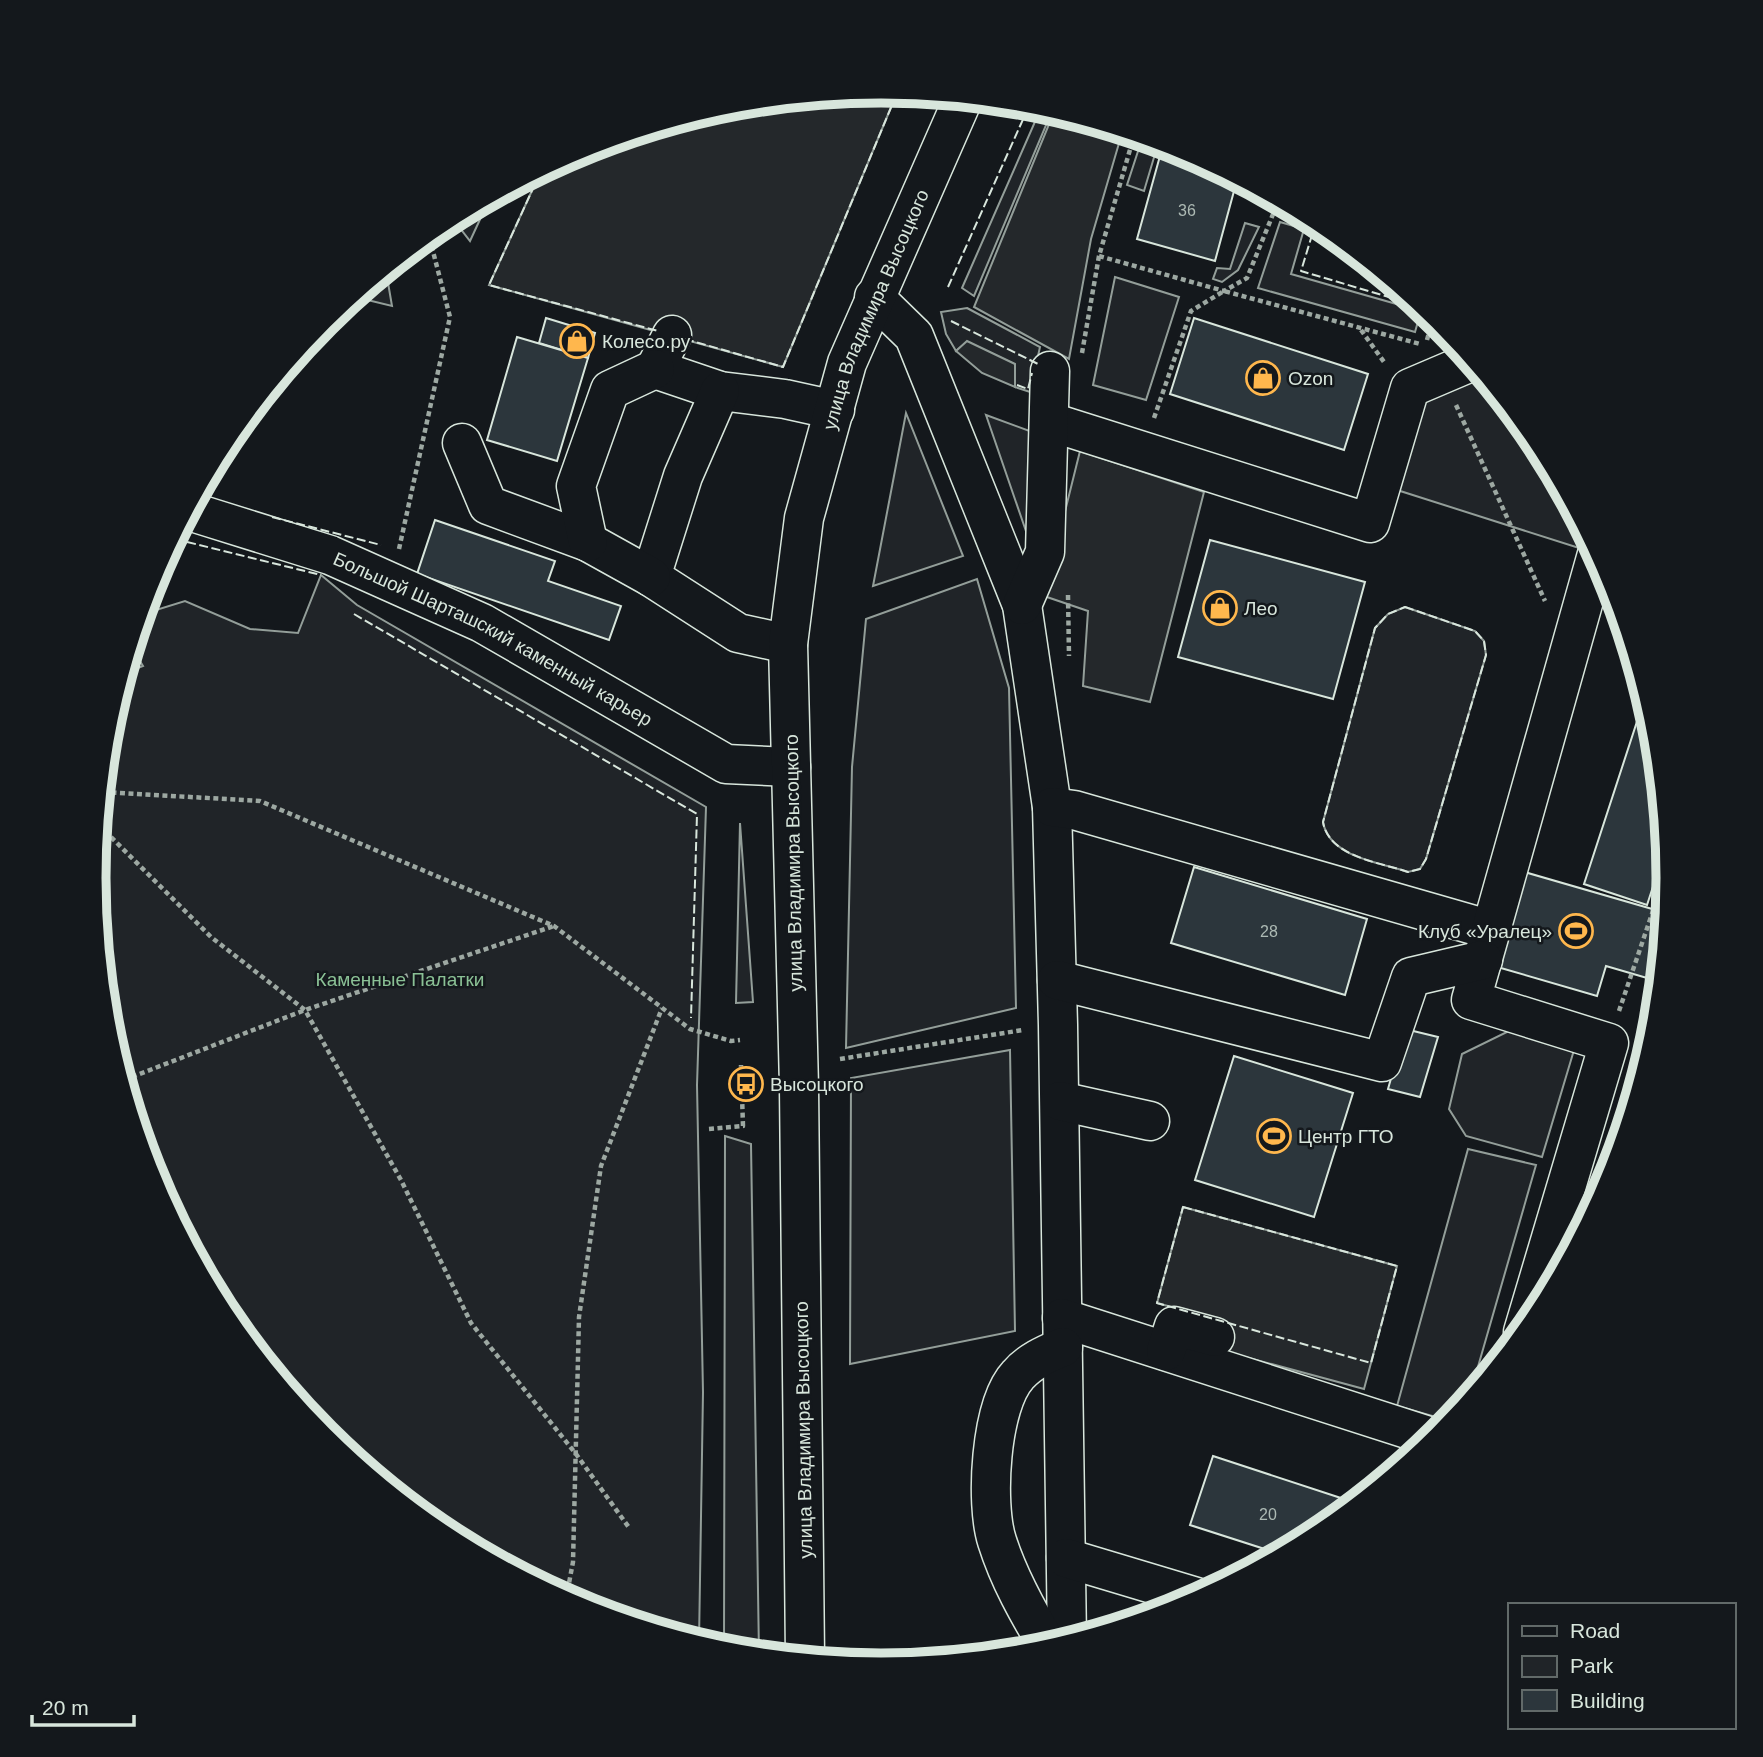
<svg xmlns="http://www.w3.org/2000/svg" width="1763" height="1757" font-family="Helvetica,sans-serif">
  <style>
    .green { fill: #202428; stroke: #939e99; stroke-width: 2 }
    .parking { fill: #24282b; stroke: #939e99; stroke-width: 2 }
    .building { fill: #2c363c; stroke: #d8e6dc; stroke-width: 2 }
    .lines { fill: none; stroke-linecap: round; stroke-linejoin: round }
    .minor-casing { stroke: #d8e6dc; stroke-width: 41 }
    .major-casing { stroke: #d8e6dc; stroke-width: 41 }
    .path { stroke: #9da8a2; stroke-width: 4.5; stroke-dasharray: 5 3.5; stroke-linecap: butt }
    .minor { stroke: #14181c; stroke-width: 38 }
    .major { stroke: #14181c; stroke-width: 38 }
    .fence { stroke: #d8e6dc; stroke-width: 2; stroke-dasharray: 9 3.5; stroke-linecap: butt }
    .labels { text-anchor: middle; stroke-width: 5; stroke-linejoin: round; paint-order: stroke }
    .number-label { font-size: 16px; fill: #adbab4 }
    .street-label { font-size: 19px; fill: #d8e6dc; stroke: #14181c }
    .poi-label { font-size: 19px; fill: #d8e6dc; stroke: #14181c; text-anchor: start }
    .park-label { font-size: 19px; fill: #8ac095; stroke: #14181c }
    .rim { fill: none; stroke: #d8e6dc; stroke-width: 9 }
  </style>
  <rect width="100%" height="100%" fill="#14181c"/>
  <!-- green -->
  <g class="green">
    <path d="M1041 108 1052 111 974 296 962 288Z"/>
    <path d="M1142 139 1158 144 1144 191 1127 185Z"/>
    <path d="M489 200 470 241 453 219Z"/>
    <path d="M1280 222 1304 229 1291 274 1421 311 1415 332 1258 288Z"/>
    <path d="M1245 223 1259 227 1238 270 1222 282 1213 279 1217 268 1230 269Z"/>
    <path d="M386 271 392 306 355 297Z"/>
    <path d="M1115 277 1179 297 1146 400 1093 385Z"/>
    <path d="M967 308 1040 347 1030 392 1015 387 1014 364 967 342 956 351 946 334 941 312Z"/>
    <path d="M1482 375 1536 441 1584 531 1579 548 1394 489 1423 399Z"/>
    <path d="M906 413 963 556 873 586Z"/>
    <path d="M986 415 1043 436 1028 537Z"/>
    <path d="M321 575 357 605 706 807 697 1085 703 1392 699 1642 580 1606 444 1533 324 1435 226 1316 154 1179 109 1032 94 878 109 724 125 673 143 666 132 648 143 614 185 601 250 629 298 633Z"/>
    <path d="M977 579 1009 688 1016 1008 846 1048 852 767 866 619Z"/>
    <path d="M1405 607 1475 631 1484 641 1486 655 1426 859 1420 869 1408 872C1379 862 1329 857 1323 822L1375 628 1388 614Z"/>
    <path d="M740 823 753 1002 736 1003Z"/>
    <path d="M1521 1025 1577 1040 1542 1157 1466 1136 1449 1109 1462 1054Z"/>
    <path d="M1010 1050 1015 1331 850 1364 851 1078Z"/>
    <path d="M725 1136 751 1144 759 1654 724 1650Z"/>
    <path d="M1468 1149 1536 1165 1469 1398 1450 1421 1397 1406Z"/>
  </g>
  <!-- parking -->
  <g class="parking">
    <path d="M881 91 897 93 783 367 489 285 540 173 581 151 728 106Z"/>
    <path d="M1054 112 1122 133 1091 239 1069 359 974 307Z"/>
    <path d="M967 341 1015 364V387L982 373 956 351Z"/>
    <path d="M1080 451 1204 492 1150 702 1083 686 1088 611 1044 596Z"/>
    <path d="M1183 1207 1397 1266 1364 1389 1212 1348 1219 1320 1157 1303Z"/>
  </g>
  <!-- building -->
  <g class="building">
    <path d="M1163 145 1183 151 1237 180 1215 261 1137 239Z"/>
    <path d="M546 318 595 333 588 358 539 343Z"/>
    <path d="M1194 318 1368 374 1344 450 1170 394Z"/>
    <path d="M517 337 588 358 557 461 487 440Z"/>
    <path d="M435 520 555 561 548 581 621 606 609 640 417 574Z"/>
    <path d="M1210 540 1365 582 1333 699 1178 657Z"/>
    <path d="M1645 697 1654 725 1666 847 1647 905 1584 884Z"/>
    <path d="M1194 867 1367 919 1345 995 1171 943Z"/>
    <path d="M1521 871 1666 913 1647 978 1606 966 1597 996 1494 966Z"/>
    <path d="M1664 928 1658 989 1646 986Z"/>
    <path d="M1405 1029 1438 1037 1420 1097 1388 1089Z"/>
    <path d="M1234 1056 1353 1093 1314 1217 1195 1180Z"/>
    <path d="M1213 1456 1356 1503 1319 1533 1280 1554 1190 1525Z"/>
  </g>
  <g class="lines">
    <!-- minor casing -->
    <g class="minor-casing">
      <g id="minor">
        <path d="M874 297 914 336 1022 605 1052 807 1058 1025 1067 1641"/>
        <path d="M672 335 655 369 720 391 785 399 835 410"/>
        <path d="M720 391 683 476 651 577 738 633 788 644"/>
        <path d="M1051 422 1370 523 1410 388 1471 362"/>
        <path d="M462 443 488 505 588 542 651 577"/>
        <path id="s1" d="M189 511 330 555 482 623 726 764 791 767"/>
        <path d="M588 542 576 486 610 390 655 369"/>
        <path d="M1022 605 1045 552 1050 371"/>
        <path d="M1052 807 1074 810 1491 930 1471 1000 1609 1043 1523 1332"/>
        <path d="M1491 930 1597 554"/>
        <path d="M1057 980 1382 1062 1411 977 1483 960"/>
        <path d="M1060 1101 1150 1121"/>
        <path d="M1062 1318 1435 1438"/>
        <path d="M1166 1351 1174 1326 1215 1337"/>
        <path d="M1066 1558 1196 1597"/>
        <path d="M1049 1647C1028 1613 1009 1579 997 1541 985 1504 990 1405 1018 1375 1030 1361 1047 1354 1063 1347"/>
      </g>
    </g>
    <!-- major casing -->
    <g class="major-casing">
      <g id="major">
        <path id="s2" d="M805 1658 799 1087 788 644 804 518 847 363 963 99"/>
      </g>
    </g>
    <!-- path -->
    <g class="path">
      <path d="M1276 210 1307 217"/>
      <path d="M1099 256 1224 291 1247 278 1278 202"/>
      <path d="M1361 330 1384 362"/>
      <path d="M1427 340 1433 318"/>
      <path d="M1082 353 1099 256 1134 136"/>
      <path d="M1456 405 1545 601"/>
      <path d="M1154 418 1191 311 1224 291 1420 344"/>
      <path d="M399 549 450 317 429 236"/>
      <path d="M1068 595 1069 656"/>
      <path d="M1616 633 1621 616"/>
      <path d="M103 792 260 801 554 926 690 1029 731 1041 740 1040"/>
      <path d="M99 825 211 937 305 1010 401 1180 471 1323 576 1454 630 1529"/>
      <path d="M1619 1011 1657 899 1667 897"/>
      <path d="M840 1059 1023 1030"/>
      <path d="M124 1080 305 1010 554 926"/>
      <path d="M709 1129 743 1126 741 1065"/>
      <path d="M566 1599 573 1562 579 1317 601 1166 662 1008"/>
    </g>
    <!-- minor -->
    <use href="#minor" class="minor"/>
    <!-- major -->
    <use href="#major" class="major"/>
    <!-- fence -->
    <g class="fence">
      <path d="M540 173 489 285 658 331"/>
      <path d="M1316 222 1301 271 1419 306"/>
      <path d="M948 287 1029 106"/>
      <path d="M951 321 1038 364"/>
      <path d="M685 339 783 367 897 93"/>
      <path d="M1017 385 1028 389 1032 373"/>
      <path d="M272 517 381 545"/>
      <path d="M175 539 321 575"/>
      <path d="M1405 607 1475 631 1484 641 1486 655 1426 859 1420 869 1408 872C1379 862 1329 857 1323 822L1375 628 1388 614Z"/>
      <path d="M354 614 697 814 691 1018"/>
      <path d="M1183 1207 1397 1266 1371 1363 1157 1303Z"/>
    </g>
  </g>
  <!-- icons -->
  <defs>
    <g id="shop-ring" transform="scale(1.75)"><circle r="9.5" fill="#14181c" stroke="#ffb74d" stroke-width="1.5"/><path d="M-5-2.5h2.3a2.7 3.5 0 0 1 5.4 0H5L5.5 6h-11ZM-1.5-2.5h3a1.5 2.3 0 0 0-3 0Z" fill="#ffb74d"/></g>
    <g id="stadium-ring" transform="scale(1.75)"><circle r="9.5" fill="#14181c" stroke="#ffb74d" stroke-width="1.5"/><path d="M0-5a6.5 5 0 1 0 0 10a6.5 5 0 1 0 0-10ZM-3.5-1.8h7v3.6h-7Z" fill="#ffb74d"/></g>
    <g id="bus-ring" transform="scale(1.75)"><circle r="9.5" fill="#14181c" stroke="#ffb74d" stroke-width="1.5"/><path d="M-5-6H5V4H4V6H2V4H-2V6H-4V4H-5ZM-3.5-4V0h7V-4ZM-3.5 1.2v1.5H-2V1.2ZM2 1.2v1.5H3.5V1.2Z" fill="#ffb74d"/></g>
  </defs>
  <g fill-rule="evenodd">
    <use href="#shop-ring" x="577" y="341"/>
    <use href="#shop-ring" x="1263" y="378"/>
    <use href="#shop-ring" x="1220" y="608"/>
    <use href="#stadium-ring" x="1576" y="931"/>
    <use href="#bus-ring" x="746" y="1084"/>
    <use href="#stadium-ring" x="1274" y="1136"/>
  </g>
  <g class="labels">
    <!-- number labels -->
    <g class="number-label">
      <text x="1187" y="216">36</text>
      <text x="1269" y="937">28</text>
      <text x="1268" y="1520">20</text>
    </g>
    <!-- street labels -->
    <g class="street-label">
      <text dy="7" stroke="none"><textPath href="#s2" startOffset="1362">улица Владимира Высоцкого</textPath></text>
      <text dy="7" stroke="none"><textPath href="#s1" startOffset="331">Большой Шарташский каменный карьер</textPath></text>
      <text transform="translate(793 863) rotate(-91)" y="7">улица Владимира Высоцкого</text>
      <text transform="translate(803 1430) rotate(-91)" y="7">улица Владимира Высоцкого</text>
    </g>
    <!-- poi labels -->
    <g class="poi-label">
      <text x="602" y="348">Колесо.ру</text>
      <text x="1288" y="385">Ozon</text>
      <text x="1244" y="615">Лео</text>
      <text x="1552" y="938" text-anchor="end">Клуб «Уралец»</text>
      <text x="770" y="1091">Высоцкого</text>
      <text x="1298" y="1143">Центр ГТО</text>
    </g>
    <!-- park labels -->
    <g class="park-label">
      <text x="400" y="986">Каменные Палатки</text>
    </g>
  </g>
  <!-- crop -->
  <path d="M0 0H1763V1757H0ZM106 878a775 775 0 1 1 1550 0a775 775 0 1 1-1550 0Z" fill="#14181c" fill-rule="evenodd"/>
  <path class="rim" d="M106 878a775 775 0 1 1 1550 0a775 775 0 1 1-1550 0Z"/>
  <!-- legend -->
  <rect x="1508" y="1603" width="228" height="126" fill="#14181c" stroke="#626a69" stroke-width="2"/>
  <rect x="1522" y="1626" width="35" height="10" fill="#14181c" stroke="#626a69" stroke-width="2"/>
  <text x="1570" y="1638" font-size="21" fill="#d8e6dc">Road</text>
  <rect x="1522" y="1656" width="35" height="21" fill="#202428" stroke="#626a69" stroke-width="2"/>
  <text x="1570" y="1673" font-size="21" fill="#d8e6dc">Park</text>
  <rect x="1522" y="1690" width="35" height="21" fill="#2c363c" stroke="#626a69" stroke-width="2"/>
  <text x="1570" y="1708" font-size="21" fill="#d8e6dc">Building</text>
  <!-- scale -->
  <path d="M32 1715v10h102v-10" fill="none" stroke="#d8e6dc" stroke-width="3.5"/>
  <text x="42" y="1715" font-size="21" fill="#d8e6dc" stroke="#14181c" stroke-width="5" paint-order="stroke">20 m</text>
</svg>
